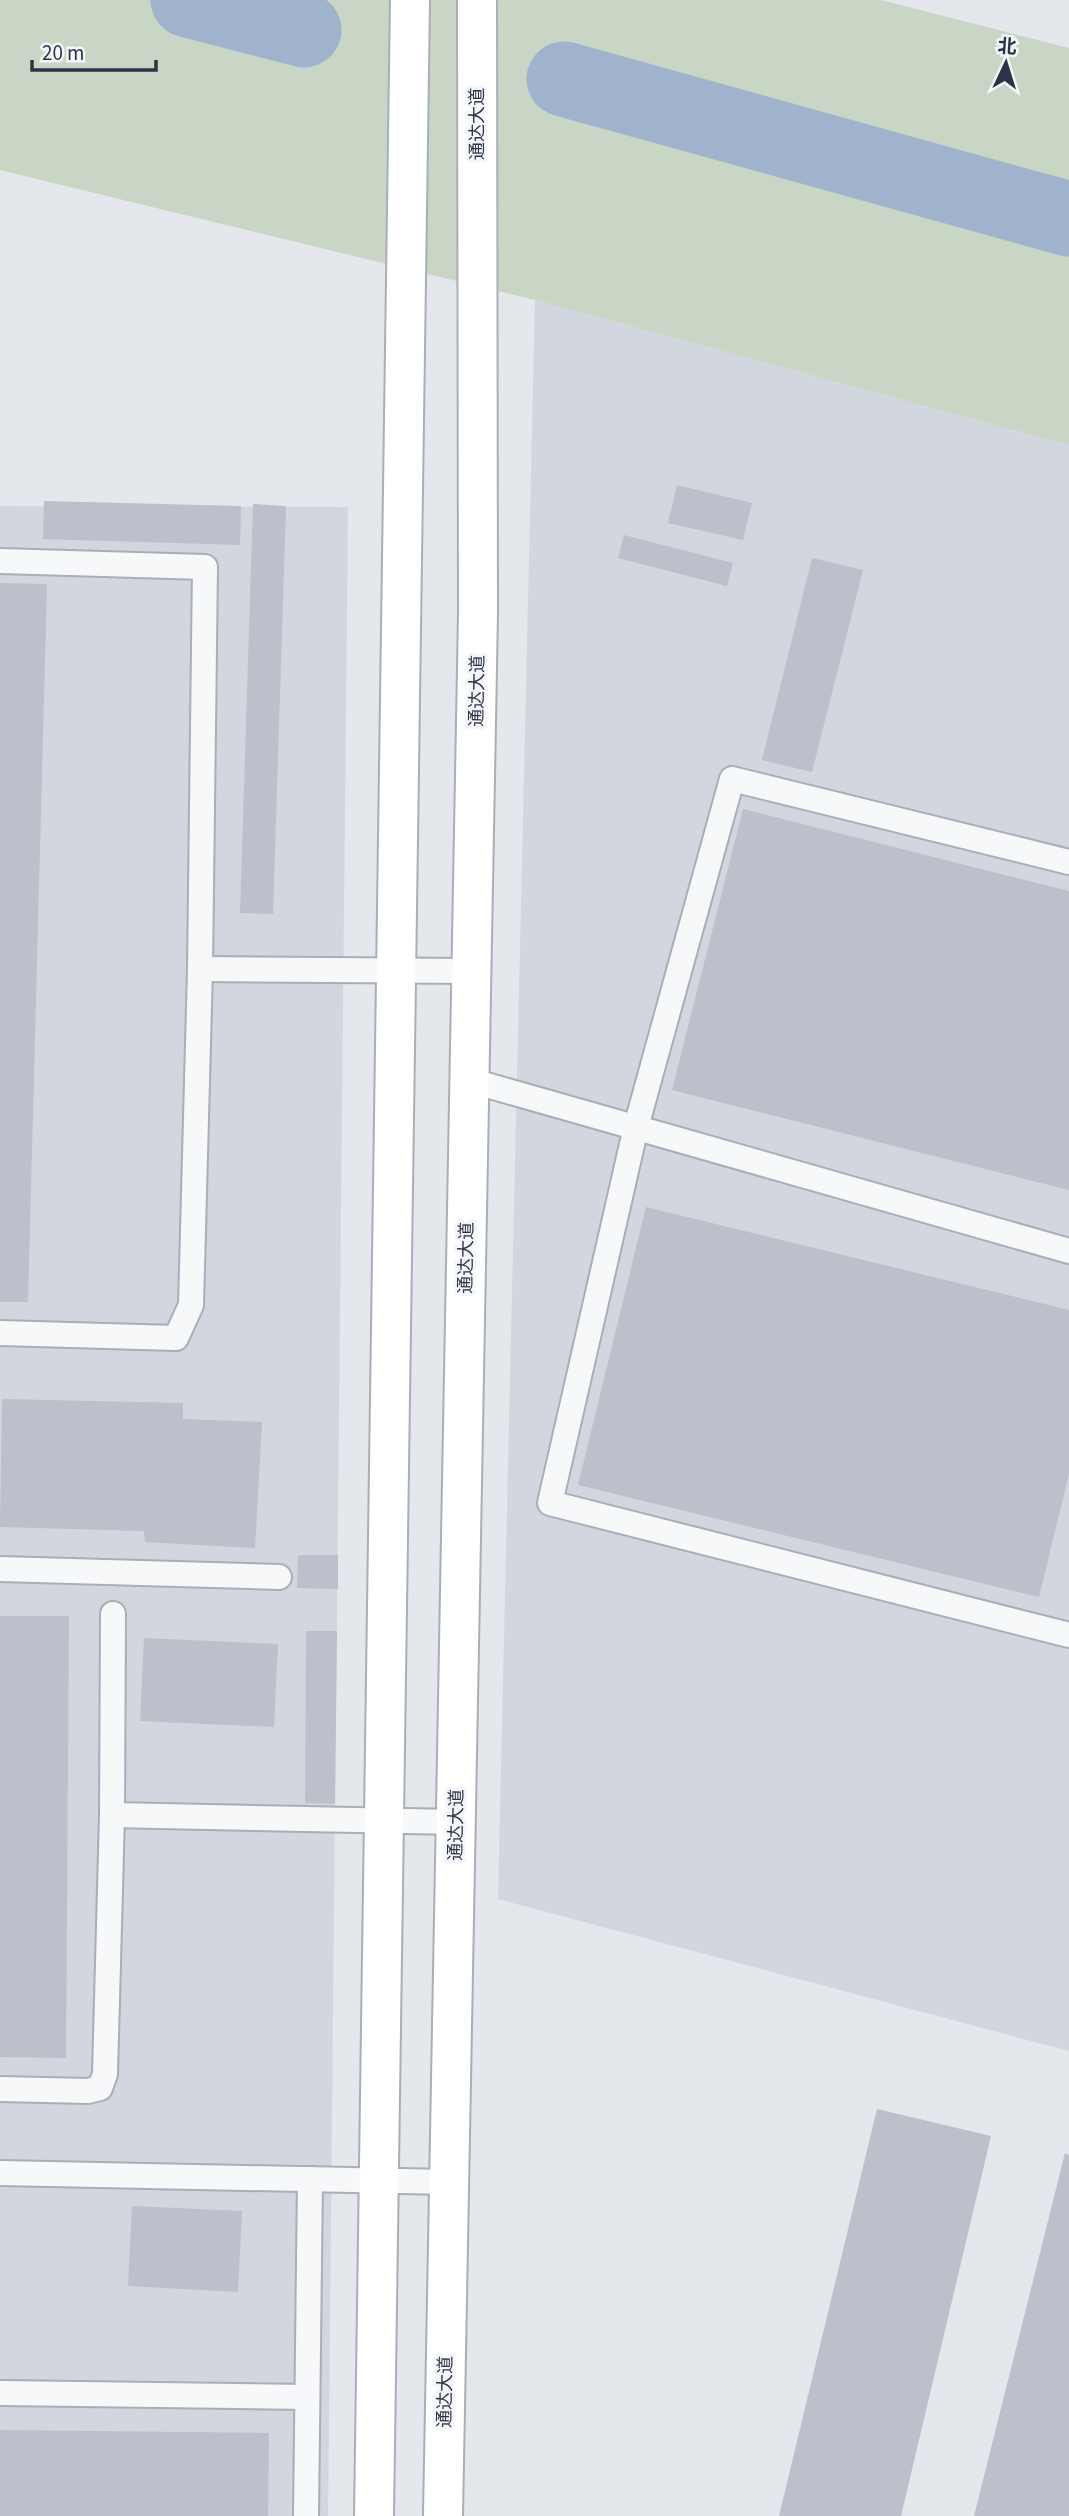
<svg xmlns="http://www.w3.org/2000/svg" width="1069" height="2516" font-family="'Source Sans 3','Noto Sans SC',sans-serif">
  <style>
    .built { fill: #d2d6de }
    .green { fill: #c9d6c5 }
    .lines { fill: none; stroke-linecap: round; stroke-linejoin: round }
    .river { stroke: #9fb4cc; stroke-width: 75 }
    .building { fill: #bbc0ca }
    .service-casing { stroke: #a9aeb7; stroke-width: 28 }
    .secondary-casing { stroke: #a9aeb7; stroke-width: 42 }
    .service { stroke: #f7f8fa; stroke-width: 24 }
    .secondary { stroke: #fff; stroke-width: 38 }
    .labels { text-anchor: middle; stroke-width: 7; stroke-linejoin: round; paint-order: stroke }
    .street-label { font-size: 18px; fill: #2b3445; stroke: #f4f6f9 }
  </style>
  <rect width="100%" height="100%" fill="#e4e7ec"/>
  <!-- built -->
  <g class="built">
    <path d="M535 300 1069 445V2051L498 1899Z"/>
    <path d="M0 506 348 507 328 2516H0Z"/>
  </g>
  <!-- green -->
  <path class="green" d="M0 0H881L1069 48V445L535 300 0 170Z"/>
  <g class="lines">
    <!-- river -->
    <g class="river">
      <path d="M188 0 304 30"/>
      <path d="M564 79 1069 219"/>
    </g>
  </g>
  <!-- building -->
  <g class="building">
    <path d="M677 485 752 503 743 540 668 523Z"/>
    <path d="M44 501 241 506 240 545 43 539Z"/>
    <path d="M253 504 286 506 273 914 240 913Z"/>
    <path d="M624 535 733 563 727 586 618 558Z"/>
    <path d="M812 558 863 570 812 772 762 760Z"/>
    <path d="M0 583 47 584 28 1302H0Z"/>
    <path d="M743 809 1069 891V1190L672 1090Z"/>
    <path d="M646 1207 1069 1310V1474L1039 1597 578 1485Z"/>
    <path d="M2 1399 183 1403V1419L262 1422 255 1548 145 1542 144 1531 0 1527Z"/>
    <path d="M298 1555H338V1589L297 1588Z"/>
    <path d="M0 1616H69L66 2058 0 2057Z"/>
    <path d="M306 1631H337L335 1804 305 1803Z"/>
    <path d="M144 1638 278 1644 274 1727 140 1721Z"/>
    <path d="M877 2109 991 2136 901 2516H779Z"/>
    <path d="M1065 2153 1069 2155V2516H974Z"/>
    <path d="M132 2206 242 2211 238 2292 128 2286Z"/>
    <path d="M0 2430 269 2433 268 2516H0Z"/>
  </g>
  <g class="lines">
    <!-- service casing -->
    <g class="service-casing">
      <g id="service">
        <path d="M0 561 205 567 200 969 191 1305 176 1338 0 1333"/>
        <path d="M1069 862 732 779 636 1127 550 1503 1069 1635"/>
        <path d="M200 969 472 971"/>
        <path d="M469 1080 1069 1251"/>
        <path d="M0 1569 279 1577"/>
        <path d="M113 1614 112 1815 456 1822"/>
        <path d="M0 2089 88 2091 100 2088 105 2074 112 1815"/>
        <path d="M0 2173 449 2182"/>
        <path d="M0 2393 307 2397"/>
        <path d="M306 2516 310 2179"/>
      </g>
    </g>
    <!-- secondary casing -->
    <g class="secondary-casing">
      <g id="secondary">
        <path d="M374 2516 410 0"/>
        <path d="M443 2516 478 613 477 0"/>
      </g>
    </g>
    <!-- service -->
    <use href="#service" class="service"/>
    <!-- secondary -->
    <use href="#secondary" class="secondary"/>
  </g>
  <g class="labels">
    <!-- street labels -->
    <g class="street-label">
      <text transform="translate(477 124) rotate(-90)" y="6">通达大道</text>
      <text transform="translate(477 691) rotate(-89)" y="6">通达大道</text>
      <text transform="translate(466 1258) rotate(-89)" y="6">通达大道</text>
      <text transform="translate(456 1825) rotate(-89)" y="6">通达大道</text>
      <text transform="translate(445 2392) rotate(-89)" y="6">通达大道</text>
    </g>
  </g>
  <!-- north arrow -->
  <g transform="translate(1006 63) rotate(4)" stroke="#f4f6f9" stroke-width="5" paint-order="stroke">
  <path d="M0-5L12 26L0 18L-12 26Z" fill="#2b3445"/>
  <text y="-10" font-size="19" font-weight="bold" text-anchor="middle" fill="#2b3445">北</text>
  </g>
  <!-- scale -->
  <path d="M32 60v10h124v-10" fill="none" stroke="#2b3445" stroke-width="3.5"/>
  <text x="42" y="60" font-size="21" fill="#2b3445" stroke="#f4f6f9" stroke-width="5" paint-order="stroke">20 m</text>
</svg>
